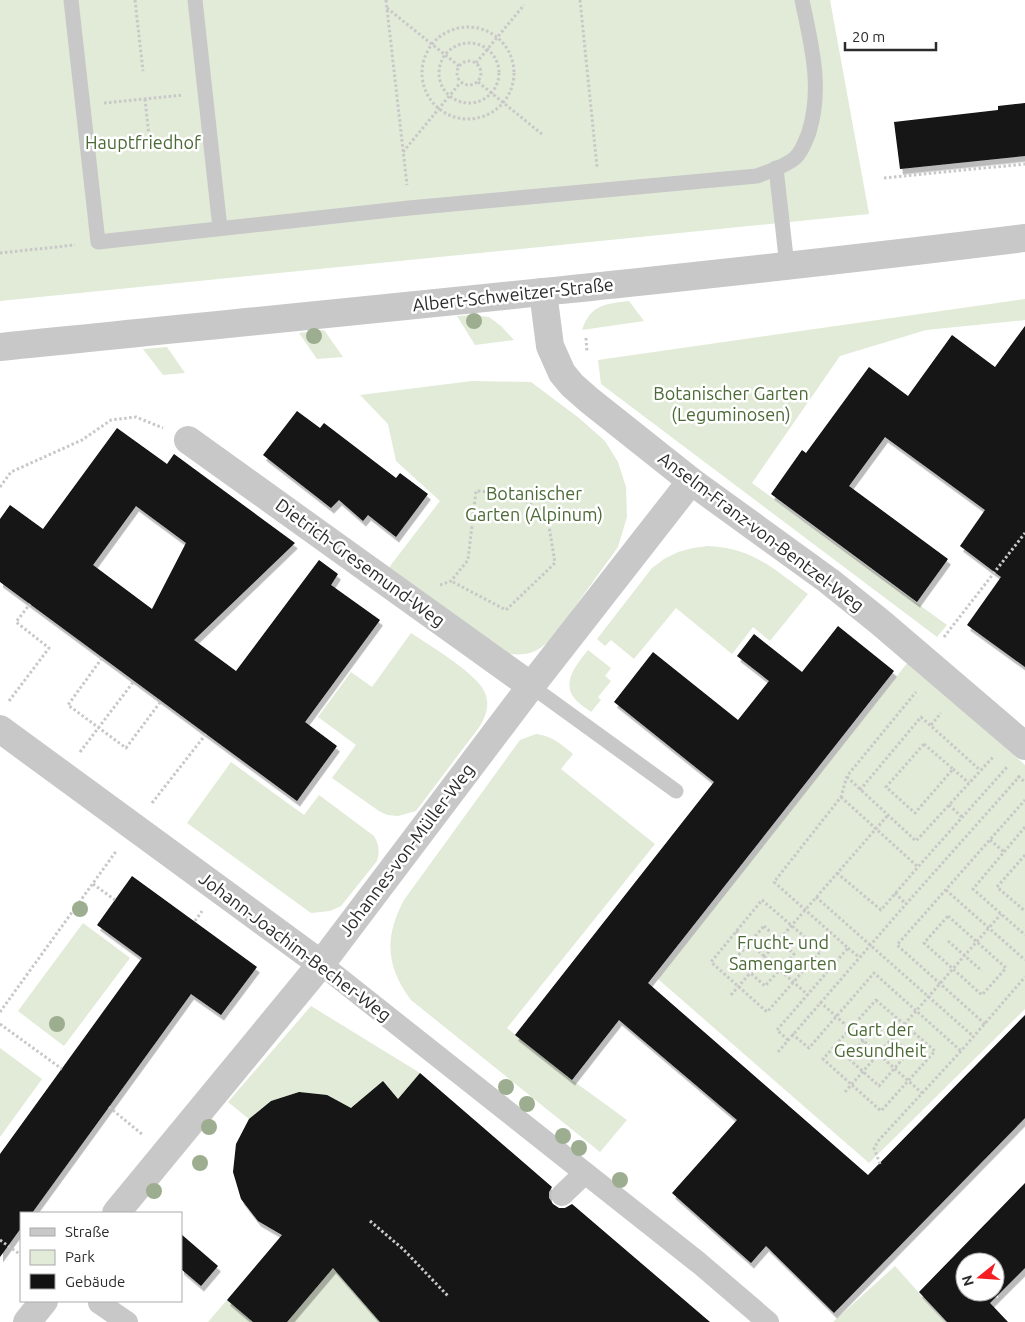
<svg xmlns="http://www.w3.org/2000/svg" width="1025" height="1322" font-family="Ubuntu,sans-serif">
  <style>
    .green { fill: #e1ebd7 }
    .building { fill: #121212; fill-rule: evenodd; filter: url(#shadow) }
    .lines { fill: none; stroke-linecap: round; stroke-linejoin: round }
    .path { stroke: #c8c8c8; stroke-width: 3; stroke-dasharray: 2.5 2.5; stroke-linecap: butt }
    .service { stroke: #c8c8c8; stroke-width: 15 }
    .pedestrian { stroke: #c8c8c8; stroke-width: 22 }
    .minor { stroke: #c8c8c8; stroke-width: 28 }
    .tertiary { stroke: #c8c8c8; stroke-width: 28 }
    .tree { fill: #9dad90 }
    .labels { text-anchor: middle; stroke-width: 5; stroke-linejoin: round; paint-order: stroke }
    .park-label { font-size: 18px; fill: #4c6a36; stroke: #fff }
    .street-label { font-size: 18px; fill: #2b2b2b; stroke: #fff }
  </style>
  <defs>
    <filter id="shadow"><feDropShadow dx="3" dy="5.5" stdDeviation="0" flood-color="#0004"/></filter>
  </defs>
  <rect width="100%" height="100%" fill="#fff"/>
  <!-- green -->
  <g class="green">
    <path d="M0 0H830L869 214 0 301Z"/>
    <path d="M1025 299V320L926 330 840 356 752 483 947 625 937 637 601 384 598 360Z"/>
    <path d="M629 301 644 321 582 330C591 304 605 304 629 301Z"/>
    <path d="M472 315 489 317 501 326 514 340 475 345 457 316Z"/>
    <path d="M324 330 343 357 317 359 299 333Z"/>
    <path d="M167 347 185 373 163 375 143 349Z"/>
    <path d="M472 381 531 382 579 418 605 441 618 462 626 487 627 517 618 547 556 633C539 653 529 657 502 653L387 570 440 501 396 461 388 424 360 395Z"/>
    <path d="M708 546C754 548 773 569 808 594L770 641 753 627 732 654 676 608 634 659 611 640 605 646 597 639 652 568 664 559 678 552 693 548Z"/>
    <path d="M411 633C429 645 479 675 485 693 490 705 486 716 480 726L416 811 398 816 387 815 379 811 332 778 356 745 318 717 351 672 372 687Z"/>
    <path d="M588 650 611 668 605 676 611 681 598 697 601 700 591 712C586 708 579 704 575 699 561 682 577 664 588 650Z"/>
    <path d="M908 662 1025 765V1009L869 1163 658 979Z"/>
    <path d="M536 734C552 736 561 744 573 754L561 769 655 844 507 1028 572 1080 627 1120 600 1152 411 1000C386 967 384 937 404 900L520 740Z"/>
    <path d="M231 762 304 815 319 795 374 836C379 845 380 851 377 861L341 906 330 911 311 913 187 823Z"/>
    <path d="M83 923 130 958 64 1046 18 1011Z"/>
    <path d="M311 1006 420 1073 398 1099 383 1081 366 1095 371 1131 298 1092 271 1101 249 1119 228 1102Z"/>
    <path d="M0 1048 42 1079 0 1137Z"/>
    <path d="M895 1266 945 1322H833Z"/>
    <path d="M333 1268 380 1322H287Z"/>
    <path d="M227 1300 253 1322H208Z"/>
  </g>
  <!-- building -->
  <g class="building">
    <path d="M1025 103V156L900 169 894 122 998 110V106Z"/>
    <path d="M1025 326V667L967 625 1001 577 960 546 985 510 885 437 849 486 948 559 917 602 771 494 802 450 806 453 869 367 908 396 952 335 995 367Z"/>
    <path d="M297 411 320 428 324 423 396 478 400 473 428 494 396 537 368 515 363 521 339 500 331 508 263 455Z"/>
    <path d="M117 428 167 464 174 454 295 543 194 640 236 671 319 560 338 574 331 585 380 620 305 722 337 746 297 801 0 582V519L10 505 43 529ZM136 506 186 543 152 609 93 565Z"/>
    <path d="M838 626 894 671 648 983 868 1175 1025 1015V1118L834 1313 766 1246 751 1263 672 1193 737 1120 619 1020 572 1080 515 1035 714 782 614 702 653 652 738 720 769 681 737 656 754 634 802 672Z"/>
    <path d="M132 876 257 967 221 1015 191 994 32 1213H21V1228L0 1257V1154L142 958 97 925Z"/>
    <path d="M420 1073 552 1187 549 1192V1198L553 1204 559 1208H565L572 1204 710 1322H380L333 1268 287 1322H253L227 1300 282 1235 258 1221 241 1199 233 1172 236 1144 249 1119 271 1101 299 1092 327 1095 351 1108 383 1081 398 1099Z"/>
    <path d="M1025 1183V1268L990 1303 1008 1322H947L919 1292ZM965 1262H995V1292H965Z"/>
    <path d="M181 1234 218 1266 201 1286 181 1269Z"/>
  </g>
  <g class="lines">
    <!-- path -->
    <g class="path">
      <path d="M135 0 143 71"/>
      <path d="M386 0 407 185"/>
      <path d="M580 0 597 167"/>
      <path d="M387 8 459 66"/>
      <circle cx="468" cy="73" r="46"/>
      <circle cx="469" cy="73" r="30"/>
      <circle cx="469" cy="73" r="12"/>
      <path d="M476 63 524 5"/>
      <path d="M478 82 543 135"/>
      <path d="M145 99 150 145"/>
      <path d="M104 103 183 95"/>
      <path d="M403 152 460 83"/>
      <path d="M884 178 1025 164"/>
      <path d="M0 253 75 245"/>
      <path d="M586 338 587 352"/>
      <path d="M0 487 11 472 82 440 111 420 136 417 163 428"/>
      <path d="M440 585 451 581 468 560 476 491 512 493 547 514 555 563 506 610 451 581"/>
      <path d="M944 637 1025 533"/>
      <path d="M102 658 68 705 126 748 161 701"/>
      <path d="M9 701 49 648 16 622 30 604"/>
      <path d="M931 725 941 713"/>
      <path d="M924 744 953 769 915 813 886 787Z"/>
      <path d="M80 752 134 681"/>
      <path d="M953 769 969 783"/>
      <path d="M1020 776 1019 777 1025 782"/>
      <path d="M847 777 916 841 993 757"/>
      <path d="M860 790 921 717 980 770"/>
      <path d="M841 797 918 867 1007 767"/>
      <path d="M152 803 206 734"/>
      <path d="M949 805 962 817"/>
      <path d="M1025 827 973 889 1025 935"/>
      <path d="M990 840 1004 852"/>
      <path d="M1025 855 997 887 1025 911"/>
      <path d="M837 873 881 910 918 867"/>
      <path d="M93 884 115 900"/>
      <path d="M946 890 1025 960"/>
      <path d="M895 893 906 904"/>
      <path d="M816 897 974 1037"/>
      <path d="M762 900 821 951 767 1012 711 962Z"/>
      <path d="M948 916 1006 968 982 995 924 943Z"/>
      <path d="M195 921 202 911"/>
      <path d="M764 926 794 954 765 986 735 959Z"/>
      <path d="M736 931 808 995"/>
      <path d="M948 941 982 971"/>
      <path d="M848 948 859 957"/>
      <path d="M731 995 888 815"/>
      <path d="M876 1000 935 1051 881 1111 823 1059Z"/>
      <path d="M820 1002 922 1093"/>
      <path d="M0 1012 117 850"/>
      <path d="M0 1024 62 1069"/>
      <path d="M985 1024 897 945 1025 800"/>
      <path d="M877 1025 909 1052 879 1086 848 1058Z"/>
      <path d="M792 1034 809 1048 874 973 961 1051"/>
      <path d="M788 1040 777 1030 848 948 774 882 841 797 847 776 916 692"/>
      <path d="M778 1052 906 904 1019 777 1016 775"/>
      <path d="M845 1092 1001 914"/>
      <path d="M109 1107 143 1135"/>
      <path d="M880 1164 874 1148 879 1140 961 1051 1025 977"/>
      <path d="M370 1221 403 1249 448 1296"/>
      <path d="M0 1240 21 1255"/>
    </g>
    <!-- service -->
    <g class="service">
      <path d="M71 0 98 242 409 208 757 176C769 171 785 167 795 158 802 152 806 140 809 132 823 87 811 44 802 0"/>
      <path d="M195 0 220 228"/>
      <path d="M776 168 787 266"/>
      <path d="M531 686 676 791"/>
    </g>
    <!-- pedestrian -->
    <g class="pedestrian">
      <path d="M321 964 699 1263 768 1322"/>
      <path d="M562 1195 585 1173"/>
      <path d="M99 1303 127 1322"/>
    </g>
    <!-- minor -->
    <g class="minor">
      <path d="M543 292 550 346 562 373 572 385 589 400 691 481 829 581 880 622 1025 746"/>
      <path d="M188 440 531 686"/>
      <path d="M0 729 321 964"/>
      <path d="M116 1213 321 964 531 686 691 481"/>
      <path d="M27 1322 44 1301"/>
    </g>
    <!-- tertiary -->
    <path class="tertiary" d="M0 347C342 312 684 280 1025 238"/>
  </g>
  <!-- trees -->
  <g class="tree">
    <circle cx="474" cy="321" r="8"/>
    <circle cx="314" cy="336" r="8"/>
    <circle cx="80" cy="909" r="8"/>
    <circle cx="57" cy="1024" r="8"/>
    <circle cx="506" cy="1087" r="8"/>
    <circle cx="527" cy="1104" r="8"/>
    <circle cx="209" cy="1127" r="8"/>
    <circle cx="563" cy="1136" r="8"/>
    <circle cx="579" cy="1148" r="8"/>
    <circle cx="200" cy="1163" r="8"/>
    <circle cx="620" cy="1180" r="8"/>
    <circle cx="154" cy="1191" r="8"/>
  </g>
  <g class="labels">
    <!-- park labels -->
    <g class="park-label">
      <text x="143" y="149">Hauptfriedhof</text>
      <text x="731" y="400">Botanischer Garten<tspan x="731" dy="21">(Leguminosen)</tspan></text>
      <text x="534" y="500">Botanischer<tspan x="534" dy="21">Garten (Alpinum)</tspan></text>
      <text x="783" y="949">Frucht- und<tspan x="783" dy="21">Samengarten</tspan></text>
      <text x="880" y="1036">Gart der<tspan x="880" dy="21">Gesundheit</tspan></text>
    </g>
    <!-- street labels -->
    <g class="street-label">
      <text transform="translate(513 295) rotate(-6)" y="6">Albert-Schweitzer-Straße</text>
      <text transform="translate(761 532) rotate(37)" y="6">Anselm-Franz-von-Bentzel-Weg</text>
      <text transform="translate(360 563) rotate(36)" y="6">Dietrich-Gresemund-Weg</text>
      <text transform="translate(407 850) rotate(-53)" y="6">Johannes-von-Müller-Weg</text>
      <text transform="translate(295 947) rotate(37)" y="6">Johann-Joachim-Becher-Weg</text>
    </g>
  </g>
  <!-- legend -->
  <rect x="20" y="1212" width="162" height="90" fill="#ffffff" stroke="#aaaaaa"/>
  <rect x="30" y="1228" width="25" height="8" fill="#c8c8c8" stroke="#aaaaaa"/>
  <text x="65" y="1237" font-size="15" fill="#2b2b2b">Straße</text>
  <rect x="30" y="1250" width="25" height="15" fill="#e1ebd7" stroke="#aaaaaa"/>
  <text x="65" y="1262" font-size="15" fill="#2b2b2b">Park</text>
  <rect x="30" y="1274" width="25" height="15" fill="#121212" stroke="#aaaaaa"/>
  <text x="65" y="1287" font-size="15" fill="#2b2b2b">Gebäude</text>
  <!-- north arrow -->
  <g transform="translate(980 1277) rotate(253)"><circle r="24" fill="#ffffff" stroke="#aaaaaa"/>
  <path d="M0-4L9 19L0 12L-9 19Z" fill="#f31d23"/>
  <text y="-8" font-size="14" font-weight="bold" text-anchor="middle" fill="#2b2b2b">N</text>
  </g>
  <!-- scale -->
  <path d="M845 42v8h91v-8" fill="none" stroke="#2b2b2b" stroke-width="2.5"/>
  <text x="852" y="42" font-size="15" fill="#2b2b2b" stroke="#ffffff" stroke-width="4" paint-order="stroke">20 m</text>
</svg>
